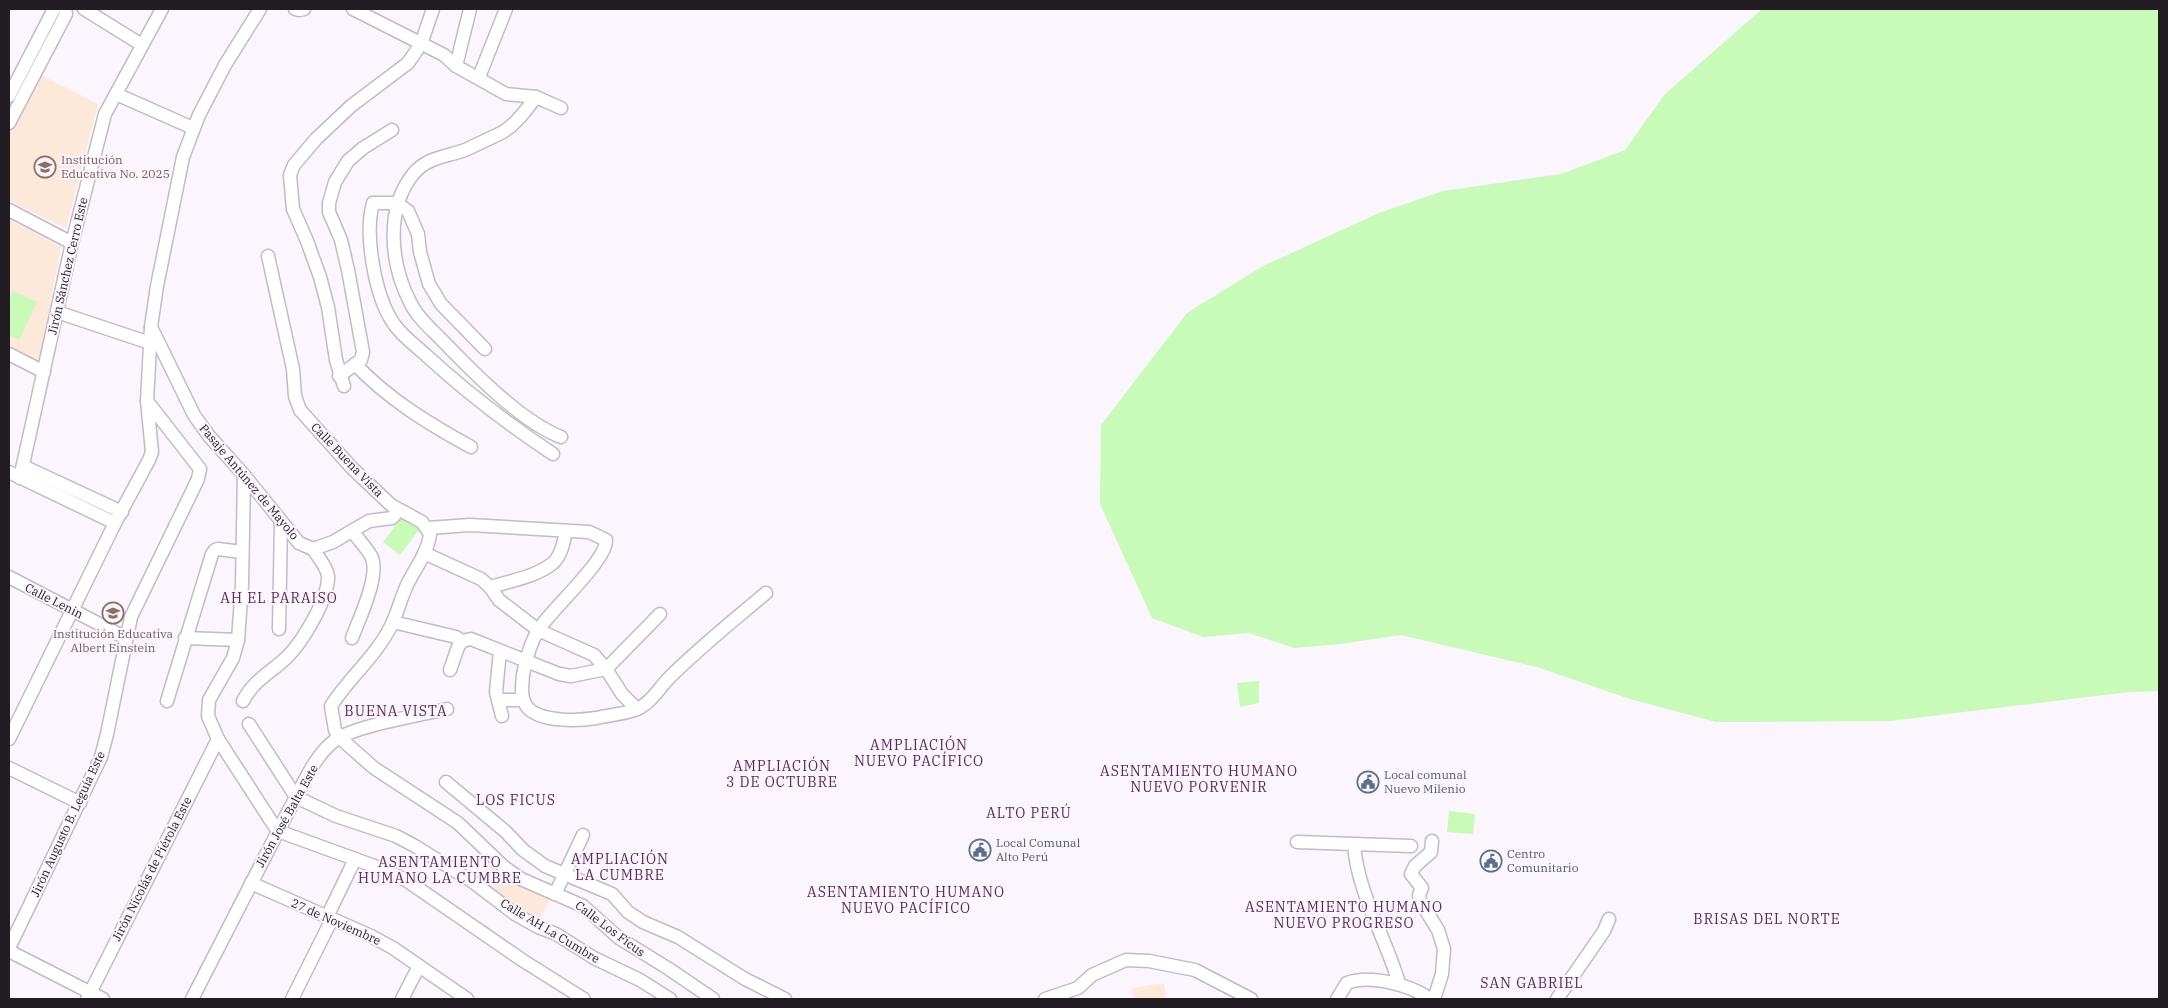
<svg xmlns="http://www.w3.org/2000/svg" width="2168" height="1008" font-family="'IBM Plex Serif',serif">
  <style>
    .education { fill: #fde9d9 }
    .green { fill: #c8fab8 }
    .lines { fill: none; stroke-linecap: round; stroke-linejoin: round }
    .minor-casing { stroke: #c3bac8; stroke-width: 15 }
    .minor { stroke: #fff; stroke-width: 12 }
    .labels { text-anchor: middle; stroke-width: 4; stroke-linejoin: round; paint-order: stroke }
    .education-label { font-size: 12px; fill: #785e54; stroke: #fbf5fe; text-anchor: start }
    .street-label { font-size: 12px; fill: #211d22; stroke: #fbf5fe }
    .service-label { font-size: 12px; fill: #4e5e75; stroke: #fbf5fe; text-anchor: start }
    .neighbourhood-label { font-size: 14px; letter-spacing: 1px; fill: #5d2a5b; stroke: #fbf5fe }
  </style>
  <rect width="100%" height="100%" fill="#fbf5fe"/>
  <!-- education -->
  <g class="education">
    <path d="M39 74 98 104 66 228 9 201V133Z"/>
    <path d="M9 219 61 247 39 363 9 348Z"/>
    <path d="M492 859 551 898 536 924 477 881Z"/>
    <path d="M1164 983 1167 999H1135L1131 988Z"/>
  </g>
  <!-- green -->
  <g class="green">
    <path d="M1762 9H2159V691L2129 692 1890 721 1716 722 1630 699 1537 667 1401 635 1340 644 1294 648 1249 633 1203 637 1152 618 1100 504 1101 425 1187 313 1263 266 1379 213 1443 191 1561 174 1625 150 1665 94Z"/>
    <path d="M13 291 37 302 19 340 9 335V301Z"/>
    <path d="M404 515 421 527 400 555 383 542Z"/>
    <path d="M1259 681V703L1240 707 1237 683Z"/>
    <path d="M1449 811 1475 814 1473 834 1447 832Z"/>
  </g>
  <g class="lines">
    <!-- minor casing -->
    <g class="minor-casing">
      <g id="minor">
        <path d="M84 9 142 45"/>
        <path d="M295 9 299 10 304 9"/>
        <path d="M353 9 444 55 456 66 506 94 536 97 561 108"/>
        <path d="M456 66 470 9"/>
        <path d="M479 77 506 9"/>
        <path d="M116 94 193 128"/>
        <path d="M9 96 54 9"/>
        <path d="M536 97C526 110 514 127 499 134 488 139 476 145 465 150 446 157 428 157 414 173 385 208 390 263 410 302 417 317 430 328 441 339 472 371 520 421 561 437"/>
        <path d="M9 123 66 14 65 9"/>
        <path d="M9 210 72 243"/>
        <path d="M268 256 293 369 295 396 300 410 352 468 391 505 422 522 430 534C428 552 416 567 408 583 401 597 398 612 391 626 376 656 349 678 331 706L335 730 339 737 374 768 458 823 504 867 521 879 583 906 619 938 669 969 713 999"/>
        <path d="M57 312 150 343"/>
        <path d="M151 327 194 415 209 436 244 475 299 543 313 549 333 542 369 521 392 518 399 510"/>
        <path d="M485 349 441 304 429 284 420 252 418 234 408 211 397 203H373C364 235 375 297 394 324 402 336 416 346 427 356 466 392 508 424 553 454"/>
        <path d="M9 354 44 372"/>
        <path d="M355 364C388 399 429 424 471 447"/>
        <path d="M339 376 361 360 363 352 348 270 341 240 329 212V203L335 182 348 161 363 148 392 130"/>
        <path d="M344 386 336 360 328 307 320 277 307 241 293 209 290 175 294 165 316 139 351 106 408 63 421 44 433 9"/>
        <path d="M23 466 122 512"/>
        <path d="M9 472 115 523"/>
        <path d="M244 475 242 585 238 640 233 658 209 700 208 716 218 739 271 821 278 831 385 870 406 880 522 960 584 999"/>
        <path d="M20 478 72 243 105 114 162 9"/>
        <path d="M428 528 470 525 589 532 606 540C607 560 552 609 539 629 530 643 526 659 523 675 522 686 520 699 528 708 541 722 578 721 596 718 609 715 625 714 637 709 651 703 659 688 669 678 700 647 734 620 766 593"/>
        <path d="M352 531C358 539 366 547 371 556 381 574 359 619 352 638"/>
        <path d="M424 553 481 579 490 587 499 600 538 630 594 655 606 669 660 614"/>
        <path d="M9 577 126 638"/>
        <path d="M490 587C510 581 536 577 553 563 561 556 564 542 566 531"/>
        <path d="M393 622 456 637 462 641"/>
        <path d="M279 629 281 522"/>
        <path d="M185 638 238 640"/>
        <path d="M500 651 496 692 502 716"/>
        <path d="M450 670 458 647 462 641 471 639 559 674 571 676 606 669 622 694 637 709"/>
        <path d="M498 700H523"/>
        <path d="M167 701 212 554 215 550 218 549 242 552"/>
        <path d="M243 701C254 680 270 673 286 658 302 643 329 598 328 576 327 567 318 557 313 549"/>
        <path d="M249 724 296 797 336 816 396 836 415 846 473 882 515 914 538 927 556 934 594 958 640 980 670 999"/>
        <path d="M9 739 115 523 149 460 152 452 147 401 151 327 157 286 183 157 199 115 225 65 260 9"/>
        <path d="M9 768 80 803"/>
        <path d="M446 782 506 832 523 850 545 866 612 894 628 912 643 922 678 937 745 979 785 999"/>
        <path d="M1432 841 1431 852 1415 866 1411 874 1422 888 1419 895 1420 901 1438 930 1444 949 1442 974 1434 999"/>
        <path d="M1297 842 1411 846"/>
        <path d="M1354 845C1358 894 1385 936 1399 983"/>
        <path d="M251 883 371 936 393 948 467 999"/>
        <path d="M555 894 583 835"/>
        <path d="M327 917 355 859"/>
        <path d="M9 948 101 757 107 734 131 617 198 479 200 469 147 401"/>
        <path d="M9 951 103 999"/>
        <path d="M87 999 218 739"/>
        <path d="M192 999C224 936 256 873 289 810 302 788 313 757 334 741 353 726 421 715 447 709"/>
        <path d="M292 999 332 919"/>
        <path d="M402 999 419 966"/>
        <path d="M1045 999 1078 988 1092 975 1126 960 1149 961 1195 970 1251 999"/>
        <path d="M1337 999 1347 983C1370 974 1411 985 1430 999"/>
        <path d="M1557 999 1604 931 1609 919"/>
      </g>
    </g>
    <!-- minor -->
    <use href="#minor" class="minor"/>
  </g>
  <!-- icons -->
  <defs>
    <g id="school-ring" transform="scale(1.125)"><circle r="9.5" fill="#fbf5fe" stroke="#8d6e63" stroke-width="1.5"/><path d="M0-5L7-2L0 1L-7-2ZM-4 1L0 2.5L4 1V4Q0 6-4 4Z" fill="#8d6e63"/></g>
    <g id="civic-ring" transform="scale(1.125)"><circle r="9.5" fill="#fbf5fe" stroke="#5c6f8a" stroke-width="1.5"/><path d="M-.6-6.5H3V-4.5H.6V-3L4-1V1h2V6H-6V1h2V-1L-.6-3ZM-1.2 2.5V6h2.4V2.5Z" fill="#5c6f8a"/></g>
  </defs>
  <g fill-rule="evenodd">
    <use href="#school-ring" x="45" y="167"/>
    <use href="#school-ring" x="113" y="613"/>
    <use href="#civic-ring" x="1368" y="782"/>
    <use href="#civic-ring" x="980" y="850"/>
    <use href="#civic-ring" x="1491" y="861"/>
  </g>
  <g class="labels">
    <!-- education labels -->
    <g class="education-label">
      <text x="61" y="164">Institución<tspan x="61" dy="14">Educativa No. 2025</tspan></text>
      <text x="113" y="638" text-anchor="middle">Institución Educativa<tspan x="113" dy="14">Albert Einstein</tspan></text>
    </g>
    <!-- street labels -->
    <g class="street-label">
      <text transform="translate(68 266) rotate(-77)" y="4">Jirón Sánchez Cerro Este</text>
      <text transform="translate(347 460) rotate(46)" y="4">Calle Buena Vista</text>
      <text transform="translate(249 482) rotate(50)" y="4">Pasaje Antúnez de Mayolo</text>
      <text transform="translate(54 601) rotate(27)" y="4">Calle Lenin</text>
      <text transform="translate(287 816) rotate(-61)" y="4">Jirón José Balta Este</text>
      <text transform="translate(68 824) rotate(-65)" y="4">Jirón Augusto B. Leguía Este</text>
      <text transform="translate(152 869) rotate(-63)" y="4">Jirón Nicolás de Piérola Este</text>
      <text transform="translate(336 922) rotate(24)" y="4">27 de Noviembre</text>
      <text transform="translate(610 929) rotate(37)" y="4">Calle Los Ficus</text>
      <text transform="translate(550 931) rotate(31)" y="4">Calle AH La Cumbre</text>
    </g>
    <!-- service labels -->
    <g class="service-label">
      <text x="1384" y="779">Local comunal<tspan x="1384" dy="14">Nuevo Milenio</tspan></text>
      <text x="996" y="847">Local Comunal<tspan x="996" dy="14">Alto Perú</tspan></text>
      <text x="1507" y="858">Centro<tspan x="1507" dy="14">Comunitario</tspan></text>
    </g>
    <!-- neighbourhood labels -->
    <g class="neighbourhood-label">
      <text x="279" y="603">AH EL PARAISO</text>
      <text x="396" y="716">BUENA VISTA</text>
      <text x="919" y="750">AMPLIACIÓN<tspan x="919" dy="16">NUEVO PACÍFICO</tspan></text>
      <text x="782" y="771">AMPLIACIÓN<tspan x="782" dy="16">3 DE OCTUBRE</tspan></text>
      <text x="1199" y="776">ASENTAMIENTO HUMANO<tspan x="1199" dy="16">NUEVO PORVENIR</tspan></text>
      <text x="516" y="805">LOS FICUS</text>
      <text x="1029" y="818">ALTO PERÚ</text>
      <text x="620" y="864">AMPLIACIÓN<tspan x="620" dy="16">LA CUMBRE</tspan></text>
      <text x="440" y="867">ASENTAMIENTO<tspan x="440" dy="16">HUMANO LA CUMBRE</tspan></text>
      <text x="906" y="897">ASENTAMIENTO HUMANO<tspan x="906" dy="16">NUEVO PACÍFICO</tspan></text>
      <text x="1344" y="912">ASENTAMIENTO HUMANO<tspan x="1344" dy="16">NUEVO PROGRESO</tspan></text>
      <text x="1767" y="924">BRISAS DEL NORTE</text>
      <text x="1532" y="988">SAN GABRIEL</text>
    </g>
  </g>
  <!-- border -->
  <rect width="2168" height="1008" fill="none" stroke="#211d22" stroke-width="20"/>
</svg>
